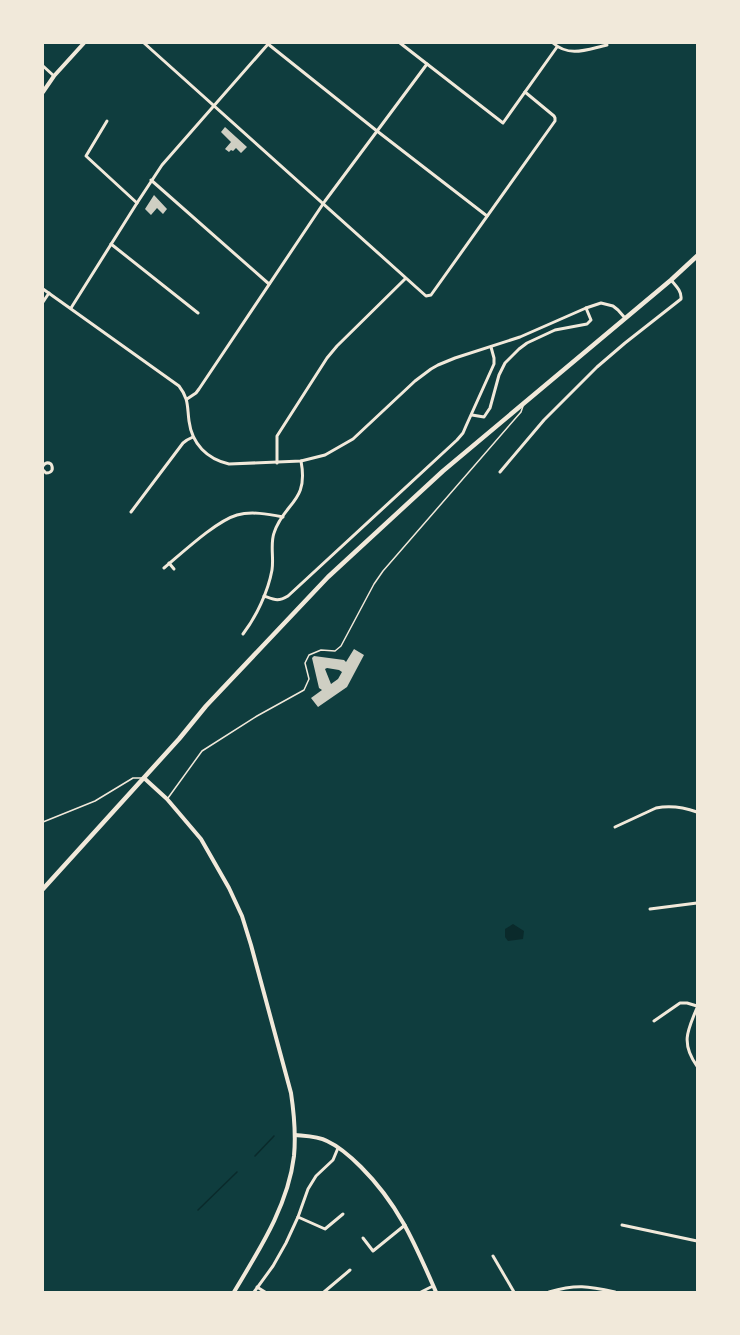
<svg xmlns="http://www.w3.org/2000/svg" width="740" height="1335" font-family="Karla,sans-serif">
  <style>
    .water { fill: #0a2a2b }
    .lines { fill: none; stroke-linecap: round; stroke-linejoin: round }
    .stream { stroke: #0a2a2b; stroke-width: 1.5 }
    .building { fill: #cfcfc3; fill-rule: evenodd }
    .service { stroke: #f1e9da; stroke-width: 1.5 }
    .minor { stroke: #f1e9da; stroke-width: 3 }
    .tertiary { stroke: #f1e9da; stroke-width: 4 }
    .secondary { stroke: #f1e9da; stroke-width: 4.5 }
  </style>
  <rect width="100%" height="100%" fill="#0f3d3e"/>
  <!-- water -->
  <path class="water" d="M513 924 524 931 523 939 508 941 505 937V929Z"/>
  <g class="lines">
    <!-- stream -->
    <g class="stream">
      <path d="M255 1156 274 1136"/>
      <path d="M198 1210 237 1172"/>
    </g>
  </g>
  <!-- building -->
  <g class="building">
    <path d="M225 127 247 147 241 153 236 148 233 151 231 150 229 152 225 149 231 142 221 132Z"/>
    <path d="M154 195 167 209 163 214 157 208 151 215 145 209Z"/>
    <path d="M354 649 364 655 347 687 318 707 311 698 322 690 319 688 312 658 314 656 344 660 346 662ZM327 668 339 670 342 672 338 679 331 684 325 669Z"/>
  </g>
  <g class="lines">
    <!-- service -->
    <g class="service">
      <path d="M168 798 202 751 257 716 304 690 309 679 305 663 309 655 321 650 335 651 341 646 374 584 383 571 521 412 523 406"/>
      <path d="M43 822 95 801 133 778H142"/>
    </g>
    <!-- minor -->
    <g class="minor">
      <path d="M144 43 426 296 431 295 555 121V118L554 116 525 92"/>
      <path d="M400 43 503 123 557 47"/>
      <path d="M553 43C570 58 588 49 607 45"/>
      <path d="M268 44 377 131 487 216"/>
      <path d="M43 66 54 76"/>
      <path d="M107 121 86 156 137 203"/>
      <path d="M151 180 269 284"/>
      <path d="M111 244 198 313"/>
      <path d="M43 289 179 386C189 399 187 406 189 421 192 444 207 459 229 464L301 461 325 455 353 439 415 381 431 369 438 365 455 358 520 337 586 308 601 303 613 306 618 310 625 318"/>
      <path d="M43 302 49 293"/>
      <path d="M71 308 137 203 162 165 269 43"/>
      <path d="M187 399 196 393 199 389 325 201 427 64"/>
      <path d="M472 415 484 417 490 408 499 375 505 363 519 349 527 343 555 330 587 324 591 320 586 308"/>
      <path d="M277 463V436L327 358 337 346 405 279"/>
      <path d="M43 466C45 463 48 462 51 464 54 469 52 473 46 473L43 470"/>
      <path d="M500 472 544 420 597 367 625 343 681 299C682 291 675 285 671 280"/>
      <path d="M131 512 183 443 187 440 193 437"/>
      <path d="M169 563 174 569"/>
      <path d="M164 568C182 553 216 521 237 515 251 511 268 514 283 517"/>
      <path d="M264 596C275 600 278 602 288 596L457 440 463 433 466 426 494 364V358L491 347"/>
      <path d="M243 634C256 617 268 592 272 570 274 558 270 544 274 533 284 502 309 503 301 461"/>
      <path d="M615 827 656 808C671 805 683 807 697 812"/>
      <path d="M650 909 697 903"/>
      <path d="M697 1008C687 1031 681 1044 697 1066"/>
      <path d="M654 1021 680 1003H687L697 1006"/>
      <path d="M298 1217 325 1229 343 1214"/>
      <path d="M622 1225 697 1241"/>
      <path d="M363 1238 373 1251 405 1225"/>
      <path d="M493 1256 514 1292"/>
      <path d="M257 1287 265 1292"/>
      <path d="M254 1292 273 1266 286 1243 298 1217 308 1189 316 1176 333 1160 338 1148"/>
      <path d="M324 1292 350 1270"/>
      <path d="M421 1292 433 1286"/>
      <path d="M549 1292C576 1284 588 1286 615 1292"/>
    </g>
    <!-- tertiary -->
    <g class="tertiary">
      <path d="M43 92 54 76 84 43"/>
      <path d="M144 778 167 799 201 839 229 888 242 916 251 945 291 1093C294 1113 296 1135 294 1156 288 1206 259 1250 234 1292"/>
      <path d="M295 1135C305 1136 318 1136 327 1141 340 1147 352 1158 361 1167 399 1205 415 1244 436 1292"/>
    </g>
    <!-- secondary -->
    <path class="secondary" d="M43 889 179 739 206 706 328 577 443 471 671 280 697 256"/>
  </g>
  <!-- border -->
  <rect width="740" height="1335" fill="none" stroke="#f1e9da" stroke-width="88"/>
</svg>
